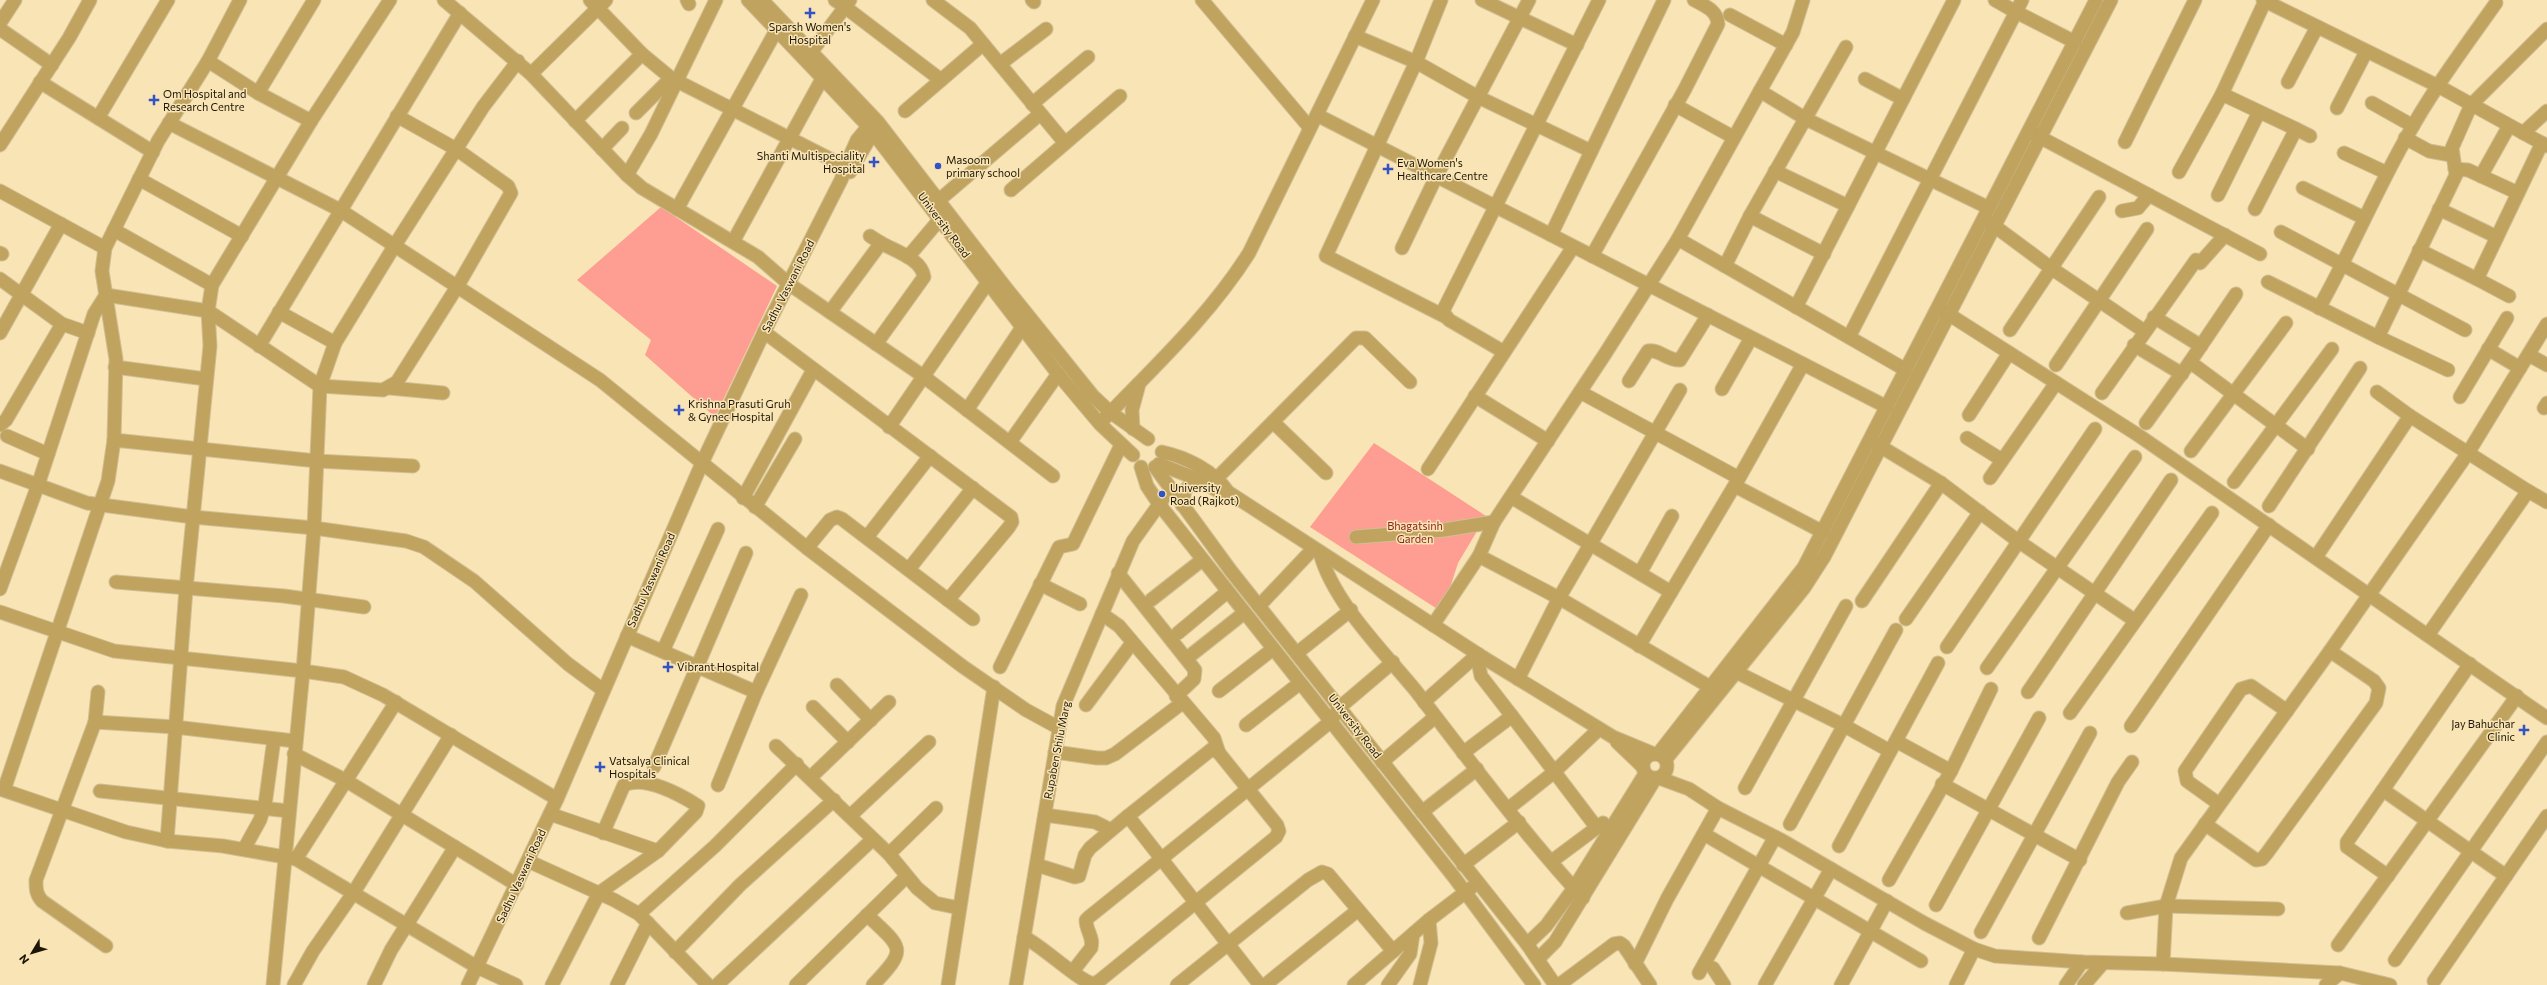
<svg xmlns="http://www.w3.org/2000/svg" width="2547" height="985" font-family="Commissioner,sans-serif">
  <style>
    .park { fill: #fe9d91 }
    .lines { fill: none; stroke-linecap: round; stroke-linejoin: round }
    .minor-casing { stroke: #d1bf95; stroke-width: 15 }
    .minor { stroke: #bfa35e; stroke-width: 13 }
    .poi-dot { fill: #3352c3; stroke: #f8e4b5; stroke-width: 1.5 }
    .labels { text-anchor: middle; stroke-width: 3; stroke-linejoin: round; paint-order: stroke }
    .poi-label { font-size: 11px; fill: #1e1605; stroke: #f8e4b5; text-anchor: start }
    .street-label { font-size: 11px; fill: #1e1605; stroke: #f8e4b5 }
    .park-label { font-size: 11px; fill: #8d231e; stroke: #f8e4b5 }
  </style>
  <rect width="100%" height="100%" fill="#f8e4b5"/>
  <!-- park -->
  <g class="park">
    <path d="M661 207 777 286 715 417 645 355 651 340 577 280Z"/>
    <path d="M1374 443 1486 516 1458 563 1442 612 1310 527Z"/>
  </g>
  <g class="lines">
    <!-- minor casing -->
    <g class="minor-casing">
      <g id="minor">
        <path d="M444 0 531 74 627 175 642 188 758 257 789 284 923 376 1053 476"/>
        <path d="M590 0 642 54 671 78 844 166"/>
        <path d="M687 0 689 4"/>
        <path d="M748 0 868 126 1058 374 1100 424 1133 455"/>
        <path d="M762 0 878 122 1006 288 1093 396 1110 412 1148 439"/>
        <path d="M835 0 845 7 850 0"/>
        <path d="M933 0 970 28 1065 143"/>
        <path d="M1032 0 1034 2"/>
        <path d="M1202 0 1310 128"/>
        <path d="M1441 0 1416 62 1326 256 1446 317"/>
        <path d="M1482 0 1577 45"/>
        <path d="M1803 0 1793 32 1760 91 1806 119 1989 208"/>
        <path d="M1995 0 2016 12 2022 0"/>
        <path d="M2263 0 2438 86 2547 146"/>
        <path d="M1730 15 1786 45"/>
        <path d="M0 23 15 0"/>
        <path d="M0 29 52 65"/>
        <path d="M1355 36 1416 62 1478 97 1591 151"/>
        <path d="M812 51 845 7 941 80"/>
        <path d="M208 61 258 93 311 121"/>
        <path d="M1000 64 1046 29"/>
        <path d="M531 74 606 0"/>
        <path d="M1865 79 1903 99"/>
        <path d="M40 82 153 152"/>
        <path d="M2288 82 2317 27"/>
        <path d="M258 93 314 0"/>
        <path d="M2372 103 2413 126"/>
        <path d="M1032 104 1088 57"/>
        <path d="M1675 105 1733 137"/>
        <path d="M2337 108 2366 52"/>
        <path d="M905 111 983 44"/>
        <path d="M636 113 671 78"/>
        <path d="M1317 115 1887 407"/>
        <path d="M98 118 168 0"/>
        <path d="M575 121 642 54"/>
        <path d="M169 123 340 210 600 380 807 548 962 666 1026 710 1059 728"/>
        <path d="M2296 129 2310 136"/>
        <path d="M2523 133 2547 111"/>
        <path d="M2034 134 2260 254"/>
        <path d="M2405 138 2429 151 2451 155"/>
        <path d="M2125 142 2195 0"/>
        <path d="M0 145 69 38 90 0"/>
        <path d="M602 149 622 128"/>
        <path d="M2344 153 2387 173"/>
        <path d="M2455 169 2468 170 2518 193"/>
        <path d="M1775 171 1848 206"/>
        <path d="M850 172 868 141 880 130"/>
        <path d="M2179 172 2222 94"/>
        <path d="M842 174 857 140 873 121"/>
        <path d="M627 175 651 134 716 0"/>
        <path d="M2481 176 2509 126"/>
        <path d="M139 179 242 236"/>
        <path d="M2303 188 2364 218"/>
        <path d="M1011 190 1120 96"/>
        <path d="M0 191 105 248"/>
        <path d="M2218 195 2259 112"/>
        <path d="M938 201 1040 114"/>
        <path d="M677 209 777 29"/>
        <path d="M2255 209 2296 129 2222 94 2265 1"/>
        <path d="M2439 209 2497 237"/>
        <path d="M2122 211 2138 208 2149 195"/>
        <path d="M1750 216 1824 254"/>
        <path d="M1989 222 2051 268 2144 331"/>
        <path d="M114 230 212 285"/>
        <path d="M2281 232 2465 330"/>
        <path d="M1551 235 1664 0"/>
        <path d="M1678 239 1906 370"/>
        <path d="M734 240 823 77"/>
        <path d="M1402 248 1436 177 1529 0"/>
        <path d="M2419 250 2477 279 2542 143"/>
        <path d="M0 253 2 254"/>
        <path d="M1592 256 1685 89 1718 24C1717 10 1705 6 1694 0"/>
        <path d="M908 257 940 219"/>
        <path d="M2200 263 2225 235"/>
        <path d="M1725 266 1750 216 1846 47"/>
        <path d="M0 279 62 324 88 333"/>
        <path d="M2477 279 2509 296"/>
        <path d="M2268 282 2378 337 2456 175 2452 148 2471 105 2547 29"/>
        <path d="M1796 307 1954 0"/>
        <path d="M2319 308C2350 253 2374 195 2405 140 2431 92 2464 48 2496 3"/>
        <path d="M1942 310 2138 435 2547 718"/>
        <path d="M279 312 335 343"/>
        <path d="M830 312 881 243 870 236"/>
        <path d="M2154 317 2201 346"/>
        <path d="M2010 330 2099 197"/>
        <path d="M764 332 1011 517 1012 522 1009 527 948 600"/>
        <path d="M0 333 61 224"/>
        <path d="M1849 337 2016 12 2075 42"/>
        <path d="M2378 337 2448 370"/>
        <path d="M876 344 924 277C922 259 895 251 881 243"/>
        <path d="M2134 345 2182 374"/>
        <path d="M259 346 460 13"/>
        <path d="M2488 349 2520 368"/>
        <path d="M1504 352 1449 320 1444 313V309L1599 0"/>
        <path d="M2529 355 2547 365"/>
        <path d="M2190 362 2236 294"/>
        <path d="M2056 365 2147 229"/>
        <path d="M115 367 206 379"/>
        <path d="M1629 381 1648 351C1659 349 1668 361 1680 360L1708 315"/>
        <path d="M390 388 443 393"/>
        <path d="M1722 389 1751 338"/>
        <path d="M1580 392 1739 478"/>
        <path d="M2377 392 2410 416"/>
        <path d="M2102 393 2196 260"/>
        <path d="M1475 396 1548 441"/>
        <path d="M2460 397 2507 318"/>
        <path d="M2544 408 2547 403"/>
        <path d="M967 410 1023 326"/>
        <path d="M1969 415 2009 353"/>
        <path d="M1104 419C1155 366 1210 315 1249 253L1373 0"/>
        <path d="M1273 422 1326 473"/>
        <path d="M2146 423 2190 362 2308 449"/>
        <path d="M0 425 6 420 62 324"/>
        <path d="M889 427 988 282"/>
        <path d="M1133 429 1132 410 1139 384"/>
        <path d="M7 436 48 454"/>
        <path d="M1967 438 2002 460"/>
        <path d="M114 440 317 461 413 466"/>
        <path d="M1010 442 1058 374"/>
        <path d="M1873 442 1941 483 2018 541 2134 620"/>
        <path d="M2191 451 2286 323"/>
        <path d="M1162 452C1186 457 1214 471 1228 492L1484 658 1613 737 1654 754"/>
        <path d="M1159 464 1197 479 1218 491 1228 492"/>
        <path d="M1141 467 1147 486 1159 504 1454 877 1534 985"/>
        <path d="M1155 467 1231 571 1527 944 1555 985"/>
        <path d="M1428 469 1573 247"/>
        <path d="M0 471 87 503 193 517 314 528 406 541 424 547 474 581 568 664 603 690"/>
        <path d="M1217 478 1356 338H1365L1410 382"/>
        <path d="M1990 478 2056 383"/>
        <path d="M2234 482 2332 349"/>
        <path d="M1735 486 1823 532"/>
        <path d="M2528 491 2547 502"/>
        <path d="M1511 497 1671 592"/>
        <path d="M743 498 813 370"/>
        <path d="M1182 505 1185 490 1197 479"/>
        <path d="M2269 506 2360 368"/>
        <path d="M755 507 795 439"/>
        <path d="M867 537 930 456"/>
        <path d="M1356 537 1444 530 1494 522"/>
        <path d="M807 548 830 520 837 517 842 519 973 619"/>
        <path d="M1320 553C1333 602 1384 652 1416 691 1470 761 1523 833 1583 898"/>
        <path d="M2316 557 2410 416 2528 491 2428 635"/>
        <path d="M909 569 973 488"/>
        <path d="M1118 573 1195 670 1194 679 1176 696"/>
        <path d="M1640 573 1672 516"/>
        <path d="M116 582 284 596 364 607"/>
        <path d="M1040 584 1080 604"/>
        <path d="M0 589 38 485 94 314 106 295 208 311 320 386 383 390 397 382 457 287 511 193 508 186 456 149 397 116"/>
        <path d="M1151 600 1202 560"/>
        <path d="M1862 601 1941 483"/>
        <path d="M1259 606 1313 549"/>
        <path d="M0 612 114 651 303 671 344 677 383 695 557 799"/>
        <path d="M1102 614 1119 626 1214 738 1219 753"/>
        <path d="M1906 619 1980 512"/>
        <path d="M1433 625 1479 556"/>
        <path d="M1178 633 1227 592"/>
        <path d="M627 636 756 692"/>
        <path d="M1639 646 1739 478 1803 364"/>
        <path d="M1947 647 2095 429"/>
        <path d="M663 651 718 529"/>
        <path d="M1297 653 1351 610"/>
        <path d="M1191 655 1244 613"/>
        <path d="M1484 658 1479 666 1481 676 1512 716"/>
        <path d="M1000 667 1059 547 1073 544 1121 445"/>
        <path d="M1987 668 2135 457"/>
        <path d="M1730 669 1843 725 1890 751"/>
        <path d="M1518 679 1559 598 1680 390"/>
        <path d="M837 685 871 720"/>
        <path d="M1710 687 1559 598 1479 556 1494 522 1605 354 1678 239 1760 91"/>
        <path d="M1219 691 1273 649"/>
        <path d="M2028 692 2171 480"/>
        <path d="M1424 702 1478 654"/>
        <path d="M1086 705 1132 643"/>
        <path d="M813 707 848 742"/>
        <path d="M2070 713 2212 513"/>
        <path d="M95 722 98 692"/>
        <path d="M1246 725 1300 683"/>
        <path d="M2131 726 2269 525"/>
        <path d="M1896 741 1951 771"/>
        <path d="M1617 742 1643 767"/>
        <path d="M776 746 889 854 917 888 935 903 959 908"/>
        <path d="M1055 752 1097 758H1106L1115 754 1182 703"/>
        <path d="M1463 753 1512 716 1597 828"/>
        <circle cx="1655" cy="766" r="12"/>
        <path d="M294 754 345 780 517 885"/>
        <path d="M1658 754 1804 567 2096 0"/>
        <path d="M1666 759 1804 588 1824 557 2111 0"/>
        <path d="M1382 762 1435 717"/>
        <path d="M654 767 746 553"/>
        <path d="M811 777 889 702"/>
        <path d="M1659 778 1689 789 1718 808 1783 841 1924 923 1974 949 1995 956 2082 962 2163 964 2340 973 2390 985"/>
        <path d="M1942 784 2080 860"/>
        <path d="M718 785 756 692 801 595"/>
        <path d="M1745 788 1846 606"/>
        <path d="M0 789 126 832 167 841 223 846 296 859 477 967 516 985"/>
        <path d="M4 790 108 481 114 440 116 359 102 271 105 248 158 141 208 61 240 0"/>
        <path d="M2383 790 2506 876"/>
        <path d="M100 791 289 811"/>
        <path d="M2219 804 2187 781 2185 771 2241 689 2251 686 2287 711"/>
        <path d="M1509 808 1553 773 1599 729"/>
        <path d="M1422 812 1477 769"/>
        <path d="M550 814 658 851"/>
        <path d="M1045 815 1095 822 1111 830"/>
        <path d="M850 816 929 742"/>
        <path d="M1790 824 1896 630"/>
        <path d="M2205 824 2256 860 2262 859 2267 853 2376 703 2379 688 2374 681 2330 651"/>
        <path d="M1704 834 1921 961"/>
        <path d="M167 841 186 589 210 346 208 311 212 285 311 121 390 0"/>
        <path d="M1839 846 1938 663"/>
        <path d="M244 849 260 820 265 805 274 739"/>
        <path d="M889 854 936 808"/>
        <path d="M296 859 396 702"/>
        <path d="M528 861 614 900 639 914 708 985"/>
        <path d="M1552 861 1603 823"/>
        <path d="M1037 865 1075 877 1079 876 1085 855 1090 848 1128 816"/>
        <path d="M1463 865 1519 822"/>
        <path d="M2388 876 2347 847V842L2470 664"/>
        <path d="M1889 880 1951 771 1991 689"/>
        <path d="M1936 905 2039 718"/>
        <path d="M2127 913 2166 906 2278 909"/>
        <path d="M639 914 715 846 797 764"/>
        <path d="M867 915C903 949 908 948 873 985"/>
        <path d="M1981 932 2090 733"/>
        <path d="M1024 937C1045 948 1076 979 1093 984L1099 981 1276 837 1279 831 1277 825 1248 789 1089 917 1086 920C1086 931 1094 937 1091 948L1073 971"/>
        <path d="M2039 938 2118 782 2132 762"/>
        <path d="M1527 944 1546 926 1574 888 1645 774"/>
        <path d="M2338 945 2517 696"/>
        <path d="M106 946 42 901C36 894 36 889 36 880L95 722 175 727 295 741"/>
        <path d="M675 952 740 885 834 800"/>
        <path d="M1538 959 1555 942 1655 779"/>
        <path d="M2395 960 2547 742"/>
        <path d="M1635 964 1667 899 1718 808"/>
        <path d="M2163 964 2166 906 2181 858 2330 651 2468 453 2547 324"/>
        <path d="M1713 968 1724 985"/>
        <path d="M1699 973 1775 837"/>
        <path d="M2434 981 2547 816"/>
        <path d="M273 985 303 671 314 528 320 386 335 343 395 245 483 107 518 61"/>
        <path d="M294 985 313 951 354 892 451 735"/>
        <path d="M374 985 391 950 455 847"/>
        <path d="M468 985 557 799 702 463 764 332 842 178"/>
        <path d="M552 985 599 893 658 851 696 812 698 806C681 795 645 775 624 785L603 833"/>
        <path d="M617 985 648 923"/>
        <path d="M717 985 873 839"/>
        <path d="M796 985 906 877"/>
        <path d="M948 985 994 687"/>
        <path d="M1016 985 1063 706 1133 541 1163 499"/>
        <path d="M1177 985 1308 880 1322 872 1328 874 1393 951"/>
        <path d="M1260 985 1128 816 1212 749 1219 753 1248 789 1330 722 1340 707 1393 662"/>
        <path d="M1265 985 1358 910"/>
        <path d="M1354 985 1429 920"/>
        <path d="M1388 985 1410 954 1413 934"/>
        <path d="M1420 985 1431 943 1429 920 1471 888"/>
        <path d="M1559 985 1614 944 1620 943 1624 946 1650 985"/>
        <path d="M1765 985 1831 869"/>
        <path d="M1841 985 1887 901"/>
        <path d="M1956 985 1974 949"/>
        <path d="M2066 985 2082 962"/>
        <path d="M2084 985 2103 963"/>
        <path d="M2326 985 2340 973"/>
      </g>
    </g>
    <!-- minor -->
    <use href="#minor" class="minor"/>
  </g>
  <!-- markers -->
  <g class="poi-dot">
    <path d="M808 7h4v4h4v4h-4v4h-4v-4h-4v-4h4z"/>
    <path d="M152 94h4v4h4v4h-4v4h-4v-4h-4v-4h4z"/>
    <path d="M872 156h4v4h4v4h-4v4h-4v-4h-4v-4h4z"/>
    <circle cx="938" cy="166" r="4"/>
    <path d="M1386 163h4v4h4v4h-4v4h-4v-4h-4v-4h4z"/>
    <path d="M677 404h4v4h4v4h-4v4h-4v-4h-4v-4h4z"/>
    <circle cx="1162" cy="494" r="4"/>
    <path d="M666 661h4v4h4v4h-4v4h-4v-4h-4v-4h4z"/>
    <path d="M2522 724h4v4h4v4h-4v4h-4v-4h-4v-4h4z"/>
    <path d="M598 761h4v4h4v4h-4v4h-4v-4h-4v-4h4z"/>
  </g>
  <g class="labels">
    <!-- poi labels -->
    <g class="poi-label">
      <text x="810" y="31" text-anchor="middle">Sparsh Women's<tspan x="810" dy="13">Hospital</tspan></text>
      <text x="163" y="98">Om Hospital and<tspan x="163" dy="13">Research Centre</tspan></text>
      <text x="865" y="160" text-anchor="end">Shanti Multispeciality<tspan x="865" dy="13">Hospital</tspan></text>
      <text x="946" y="164">Masoom<tspan x="946" dy="13">primary school</tspan></text>
      <text x="1397" y="167">Eva Women's<tspan x="1397" dy="13">Healthcare Centre</tspan></text>
      <text x="688" y="408">Krishna Prasuti Gruh<tspan x="688" dy="13">&amp; Gynec Hospital</tspan></text>
      <text x="1170" y="492">University<tspan x="1170" dy="13">Road (Rajkot)</tspan></text>
      <text x="677" y="671">Vibrant Hospital</text>
      <text x="2515" y="728" text-anchor="end">Jay Bahuchar<tspan x="2515" dy="13">Clinic</tspan></text>
      <text x="609" y="765">Vatsalya Clinical<tspan x="609" dy="13">Hospitals</tspan></text>
    </g>
    <!-- street labels -->
    <g class="street-label">
      <text transform="translate(944 225) rotate(53)" y="4">University Road</text>
      <text transform="translate(788 286) rotate(-63)" y="4">Sadhu Vaswani Road</text>
      <text transform="translate(651 580) rotate(-66)" y="4">Sadhu Vaswani Road</text>
      <text transform="translate(1355 726) rotate(52)" y="4">University Road</text>
      <text transform="translate(1057 750) rotate(-79)" y="4">Rupaben Shilu Marg</text>
      <text transform="translate(521 876) rotate(-65)" y="4">Sadhu Vaswani Road</text>
    </g>
    <!-- park labels -->
    <g class="park-label">
      <text x="1415" y="530">Bhagatsinh<tspan x="1415" dy="13">Garden</tspan></text>
    </g>
  </g>
  <!-- north arrow -->
  <g transform="translate(32 953) rotate(232)" stroke="#f8e4b5" stroke-width="3" paint-order="stroke">
  <path d="M0-3L7 15L0 10L-7 15Z" fill="#1e1605"/>
  <text y="-6" font-size="11" font-weight="bold" text-anchor="middle" fill="#1e1605">N</text>
  </g>
</svg>
